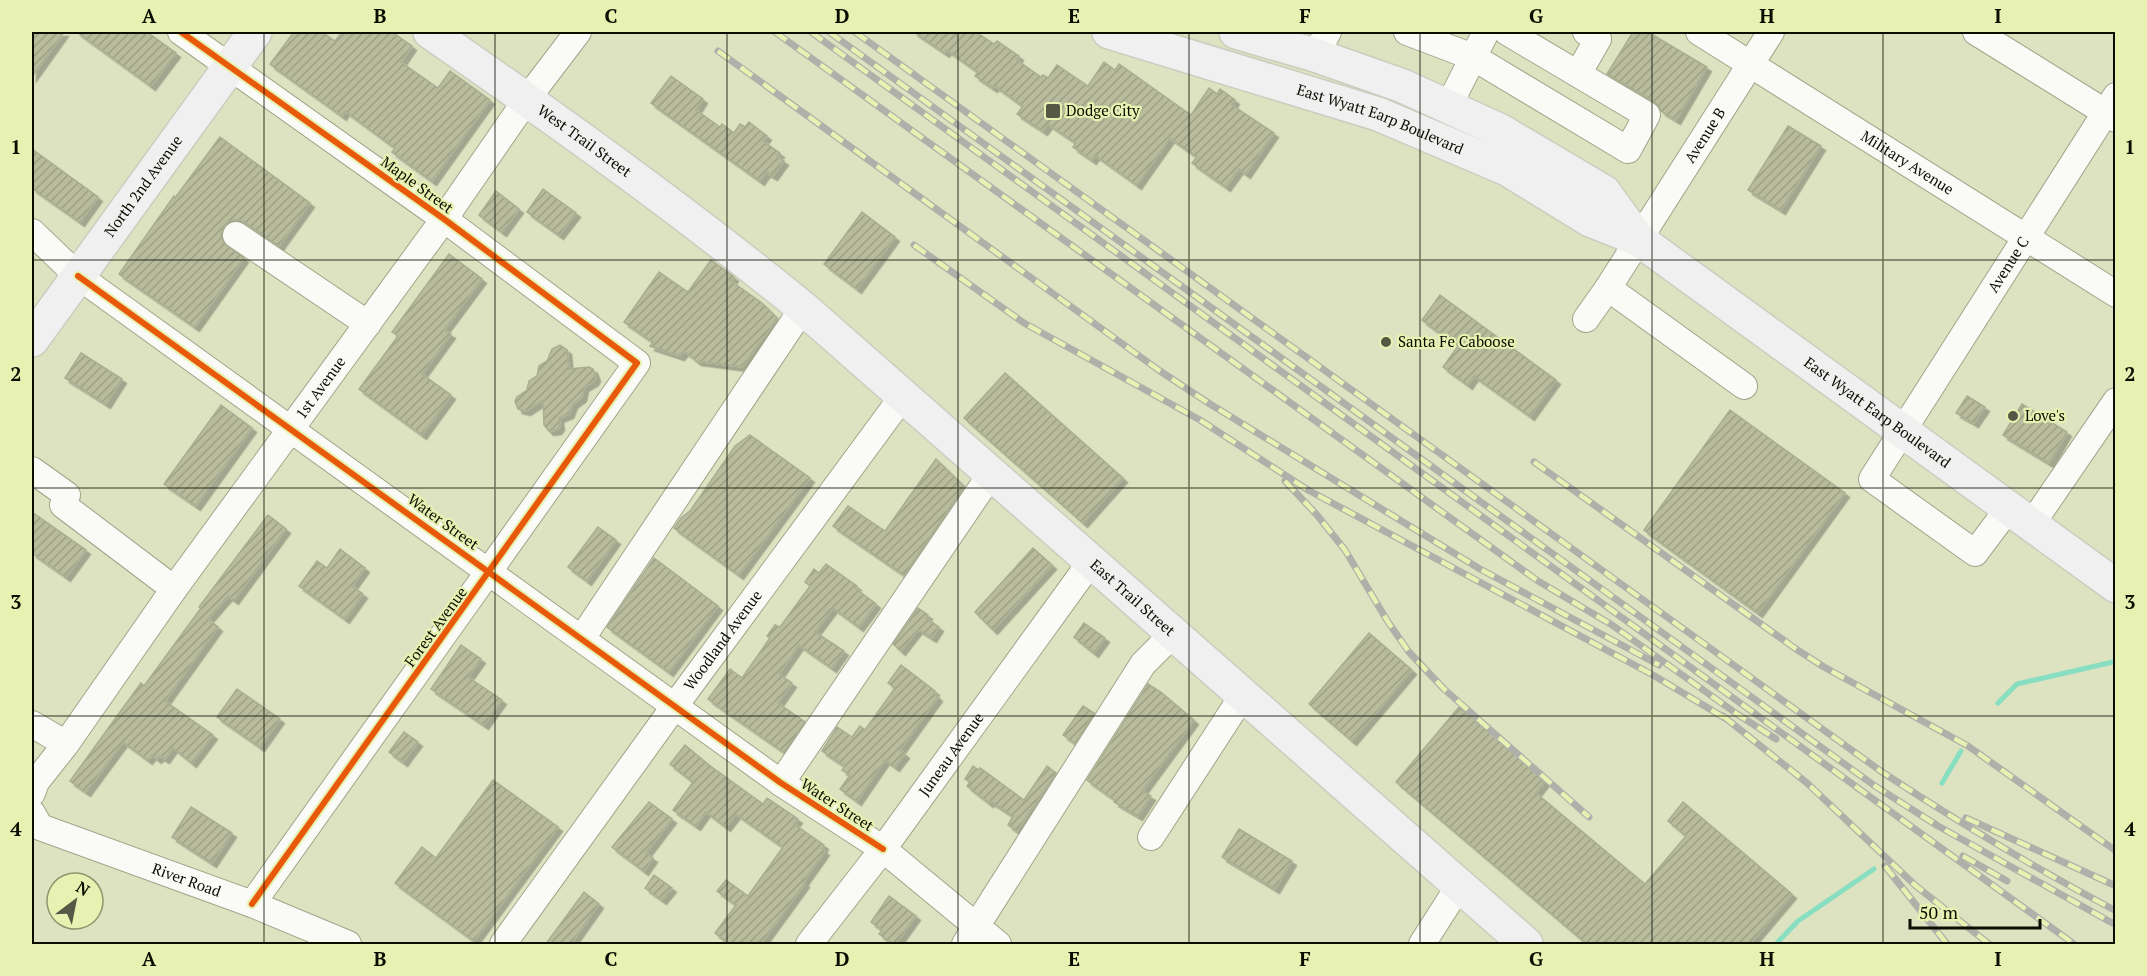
<svg xmlns="http://www.w3.org/2000/svg" width="2147" height="976" font-family="'PT Serif',serif">
  <style>
    .lines { fill: none; stroke-linecap: round; stroke-linejoin: round }
    .stream { stroke: #88dec0; stroke-width: 5 }
    .building { fill: url(#building-hatch); stroke: #a9ae93; stroke-width: 1.5; filter: url(#shadow) }
    .minor-casing { stroke: #a0a58a; stroke-width: 28 }
    .major-casing { stroke: #cbcdbf; stroke-width: 36 }
    .minor { stroke: #fafbf6; stroke-width: 26 }
    .major { stroke: #f0f0f0; stroke-width: 33 }
    .rail-casing { stroke: #afb0a9; stroke-width: 7 }
    .rail { stroke: #e7f2b2; stroke-width: 4.5; stroke-dasharray: 14; stroke-linecap: butt }
    .cycleway-casing { stroke: #e7f2b2; stroke-width: 10 }
    .cycleway { stroke: #e8590c; stroke-width: 6 }
    .grid { fill: none; stroke: #0b0d00; stroke-width: 1.5; stroke-opacity: 0.55 }
    .poi-dot { fill: #545844; stroke: #e7f2b2; stroke-width: 2 }
    .labels { text-anchor: middle; stroke-width: 4.5; stroke-linejoin: round; paint-order: stroke }
    .poi-label { font-size: 15px; fill: #0b0d00; stroke: #e7f2b2; text-anchor: start }
    .street-label { font-size: 15px; fill: #0b0d00; stroke: #e7f2b2 }
    .neatline { fill: none; stroke: #0b0d00; stroke-width: 2 }
    .grid-label { font-size: 20px; text-anchor: middle; font-weight: bold; fill: #0b0d00 }
  </style>
  <defs>
    <pattern id="building-hatch" width="6" height="6" patternUnits="userSpaceOnUse" patternTransform="scale(1.5)"><rect width="6" height="6" fill="#b8bc9c"/><path d="M-1 1l2-2M0 6l6-6M5 7l2-2" fill="none" stroke="#9da085"/></pattern>
    <filter id="shadow"><feDropShadow dx="4.5" dy="4.5" stdDeviation="0" flood-color="#0004"/></filter>
  </defs>
  <rect width="100%" height="100%" fill="#dde3c1"/>
  <g class="lines">
    <!-- stream -->
    <g class="stream">
      <path d="M1998 703 2017 684 2113 662"/>
      <path d="M1942 783 1961 751"/>
      <path d="M1776 944 1798 921 1874 869"/>
    </g>
  </g>
  <!-- building -->
  <g class="building">
    <path d="M32 32H64L32 77Z"/>
    <path d="M77 32H147L176 53 151 86Z"/>
    <path d="M294 32H322L335 41 342 32H392L412 46 401 62 438 88 450 71 490 100 432 181 392 152 395 148 345 111 342 116 270 64Z"/>
    <path d="M914 32H976L994 44 997 41 1019 56 1017 60 1041 77 1043 75 1048 78 1057 65 1088 86 1104 62 1115 70 1119 64 1191 115 1209 88 1217 94 1220 89 1235 100 1232 105 1274 133 1246 174 1239 169 1226 187 1192 163 1197 157 1170 138 1137 185 1095 155 1092 160 1073 147 1076 143 1048 124 1043 131 1017 114 1023 106 995 86 993 88 975 76 978 72 947 50 945 53Z"/>
    <path d="M1633 32H1648L1707 67 1676 120 1661 111 1655 102 1607 74Z"/>
    <path d="M671 76 703 99 696 110 720 127 722 124 734 133 740 124 745 127 749 122 767 136 763 141 780 153 777 156 784 161 773 176 766 172 760 181 651 103Z"/>
    <path d="M1788 126 1821 146 1781 210 1748 190Z"/>
    <path d="M220 137 310 203 279 246 244 222 236 220 229 222 224 226 221 235 223 242 244 258 195 327 119 274 174 196 175 198Z"/>
    <path d="M32 149 98 197 80 222 32 188Z"/>
    <path d="M543 189 576 213 559 235 527 212Z"/>
    <path d="M496 191 519 209 502 232 479 215Z"/>
    <path d="M862 212 895 237 857 289 824 264Z"/>
    <path d="M449 254 482 279 444 330 451 334 422 374 451 395 422 435 359 389 398 336 392 332Z"/>
    <path d="M711 260 734 277 731 281 762 303 777 318 742 367 697 361 684 351 680 356 650 346 653 342 624 322 659 272 688 292Z"/>
    <path d="M1440 295 1556 380 1530 416 1474 376 1468 385 1443 367 1458 346 1422 320Z"/>
    <path d="M560 345 567 350 569 369 589 367 593 369 596 377 594 381 584 387 582 397 573 404 569 414 559 418 560 426 557 430 549 431 544 425 543 400 526 411 518 409 515 401 517 397 527 390 529 381 537 376 539 366 547 361 552 349Z"/>
    <path d="M81 353 122 379 106 404 65 378Z"/>
    <path d="M1005 373 1123 478 1083 523 964 418Z"/>
    <path d="M1967 396 1985 407 1974 423 1956 413Z"/>
    <path d="M2022 404 2067 432 2049 463 2003 435Z"/>
    <path d="M221 405 252 428 196 506 164 484Z"/>
    <path d="M1730 410 1845 493 1758 613 1644 530Z"/>
    <path d="M750 435 810 478 739 575 674 528 681 518 690 511 735 446Z"/>
    <path d="M936 459 964 486 904 575 833 526 848 506 885 531Z"/>
    <path d="M32 512 86 550 66 577 32 553Z"/>
    <path d="M268 515 286 529 234 600 228 596 208 619 218 627 165 701 213 735 192 763 173 748 165 759 160 756 157 759 152 755 148 760 123 742 86 792 70 781 141 683 144 686 201 608 199 607Z"/>
    <path d="M598 527 616 540 587 581 568 567Z"/>
    <path d="M1033 548 1052 565 993 630 975 612Z"/>
    <path d="M340 549 365 568 352 586 363 594 345 619 299 586 317 561 327 568Z"/>
    <path d="M654 558 718 606 669 672 607 627Z"/>
    <path d="M826 564 857 586 855 588 876 604 859 627 833 608 815 632 844 651 832 668 799 645 779 674 792 683 778 703 805 722 784 752 708 699 730 669 742 678 770 638 767 636 775 625 780 627 810 586 805 582 814 569 819 573Z"/>
    <path d="M918 608 928 615 926 618 939 627 932 638 918 629 901 651 893 644Z"/>
    <path d="M1084 623 1105 638 1094 653 1074 637Z"/>
    <path d="M1369 633 1412 670 1352 741 1309 704Z"/>
    <path d="M461 645 481 659 468 677 502 700 484 725 431 689Z"/>
    <path d="M901 665 935 691 934 693 938 697 900 750 905 754 895 767 885 760 857 801 840 789 850 775 842 770 845 766 822 751 837 727 852 737 860 726 865 730 895 688 888 683Z"/>
    <path d="M1148 684 1162 693 1194 720 1142 791 1151 796 1138 816 1114 802 1115 800 1087 780Z"/>
    <path d="M237 689 280 719 260 747 217 717Z"/>
    <path d="M1083 706 1094 713 1075 743 1063 735Z"/>
    <path d="M1459 707 1546 780 1536 793 1645 884 1686 836 1668 821 1683 802 1792 894 1749 945H1588L1396 782Z"/>
    <path d="M404 732 418 742 403 762 389 752Z"/>
    <path d="M685 745 709 765 763 804 767 798 798 819 794 824 824 845 822 849 825 851 803 882 805 883 760 945H730L715 933 736 905 717 891 726 880 748 896 783 847 736 814 726 827 706 812 696 826 673 810 693 782 670 764Z"/>
    <path d="M973 766 979 770 980 768 1024 800 1047 766 1056 773 1017 831 1008 825 1013 816 990 801 989 803 967 786 970 782 965 779Z"/>
    <path d="M493 780 558 827 474 941 395 883 422 847 436 858Z"/>
    <path d="M649 802 672 819 646 853 653 858 644 871 612 847Z"/>
    <path d="M191 807 232 833 212 863 172 837Z"/>
    <path d="M1239 829 1292 861 1275 889 1222 857Z"/>
    <path d="M654 875 672 888 662 900 645 888Z"/>
    <path d="M584 892 599 904 570 945H545Z"/>
    <path d="M889 896 916 916 895 945 879 934 882 930 871 922Z"/>
  </g>
  <g class="lines">
    <!-- minor casing -->
    <g class="minor-casing">
      <g id="minor">
        <path d="M181 32 444 219 637 363 252 904"/>
        <path d="M1407 32 1473 57 1628 150 1647 115 1507 32"/>
        <path id="s1" d="M1699 32 2116 294"/>
        <path d="M1976 32 2116 119"/>
        <path d="M1315 55 1328 32"/>
        <path d="M1578 74 1598 39 1586 32"/>
        <path d="M1448 107 1486 32"/>
        <path d="M32 232 78 276 781 783 883 849 998 944"/>
        <path d="M236 235 368 324"/>
        <path d="M1608 288 1744 386"/>
        <path id="s2" d="M1586 319 1608 288 1771 32"/>
        <path d="M32 470 67 495 63 505 174 589"/>
        <path id="s3" d="M2008 509 1975 553 1872 479 2116 96"/>
        <path d="M2031 525 2116 401"/>
        <path d="M582 638 803 308"/>
        <path d="M32 724 66 744"/>
        <path d="M781 783 991 474"/>
        <path id="s4" d="M32 793 36 782 66 744 174 589 444 219 527 99 578 32"/>
        <path id="s5" d="M32 813 40 827 252 904 348 944"/>
        <path d="M1151 837 1243 695"/>
        <path id="s6" d="M503 944 674 707 903 396"/>
        <path id="s7" d="M809 944 883 849 1090 563"/>
        <path d="M965 944 1143 664 1173 634"/>
        <path d="M1422 944 1459 886"/>
      </g>
    </g>
    <!-- major casing -->
    <g class="major-casing">
      <g id="major">
        <path id="s8" d="M430 32C557 120 683 210 803 308L1526 944"/>
        <path id="s9" d="M1109 32 1378 114 1507 169 1590 220 1638 239 2116 586"/>
        <path d="M1236 32 1315 55 1403 86 1501 131 1604 192 1638 239"/>
        <path id="s10" d="M32 340 255 32"/>
      </g>
    </g>
    <!-- minor -->
    <use href="#minor" class="minor"/>
    <!-- major -->
    <use href="#major" class="major"/>
    <!-- rail casing -->
    <g class="rail-casing">
      <g id="rail">
        <path d="M775 32 1538 581 1612 625 1737 714 1776 739"/>
        <path d="M811 32 2074 944"/>
        <path d="M829 32 1875 786 1938 826 2116 925"/>
        <path d="M855 32 1882 772C1958 822 2035 868 2116 911"/>
        <path d="M718 51 1160 371 1210 404 1480 569 1659 665"/>
        <path d="M914 245 1024 323 1200 420 1308 490 1653 675 1728 720"/>
        <path d="M1534 462 1796 649 1824 667 1968 746 2116 851"/>
        <path d="M1285 481 1317 515 1345 550 1388 622 1409 652 1444 689 1589 817"/>
        <path d="M1723 716 1807 783 1916 886 1989 944"/>
        <path d="M1966 818 2116 886"/>
        <path d="M1963 856 2007 881"/>
        <path d="M1885 866 1947 944"/>
      </g>
    </g>
    <!-- rail -->
    <use href="#rail" class="rail"/>
    <!-- cycleway casing -->
    <g class="cycleway-casing">
      <g id="cycleway">
        <path d="M181 32 444 219 637 363 252 904"/>
        <path d="M78 276 781 783 883 849"/>
      </g>
    </g>
    <!-- cycleway -->
    <use href="#cycleway" class="cycleway"/>
  </g>
  <!-- grid -->
  <path class="grid" d="M264 32V944M495 32V944M727 32V944M958 32V944M1189 32V944M1420 32V944M1652 32V944M1883 32V944M32 260H2116M32 488H2116M32 716H2116"/>
  <!-- markers -->
  <g class="poi-dot">
    <rect x="1045" y="103" width="16" height="16" rx="3"/>
    <circle cx="1386" cy="342" r="6"/>
    <circle cx="2013" cy="416" r="6"/>
  </g>
  <g class="labels">
    <!-- poi labels -->
    <g class="poi-label">
      <text x="1066" y="116">Dodge City</text>
      <text x="1398" y="347">Santa Fe Caboose</text>
      <text x="2025" y="421">Love's</text>
    </g>
    <!-- street labels -->
    <g class="street-label">
      <text dy="5" stroke="none"><textPath href="#s9" startOffset="285">East Wyatt Earp Boulevard</textPath></text>
      <text dy="5" stroke="none"><textPath href="#s2" startOffset="219">Avenue B</textPath></text>
      <text dy="5" stroke="none"><textPath href="#s8" startOffset="189">West Trail Street</textPath></text>
      <text dy="5" stroke="none"><textPath href="#s1" startOffset="246">Military Avenue</textPath></text>
      <text transform="translate(417 185) rotate(36)" y="5">Maple Street</text>
      <text dy="5" stroke="none"><textPath href="#s10" startOffset="190">North 2nd Avenue</textPath></text>
      <text dy="5" stroke="none"><textPath href="#s3" startOffset="436">Avenue C</textPath></text>
      <text dy="5" stroke="none"><textPath href="#s4" startOffset="498">1st Avenue</textPath></text>
      <text dy="5" stroke="none"><textPath href="#s9" startOffset="866">East Wyatt Earp Boulevard</textPath></text>
      <text transform="translate(443 522) rotate(36)" y="5">Water Street</text>
      <text dy="5" stroke="none"><textPath href="#s8" startOffset="903">East Trail Street</textPath></text>
      <text transform="translate(436 627) rotate(-54)" y="5">Forest Avenue</text>
      <text dy="5" stroke="none"><textPath href="#s6" startOffset="375">Woodland Avenue</textPath></text>
      <text dy="5" stroke="none"><textPath href="#s7" startOffset="237">Juneau Avenue</textPath></text>
      <text transform="translate(837 805) rotate(33)" y="5">Water Street</text>
      <text dy="5" stroke="none"><textPath href="#s5" startOffset="172">River Road</textPath></text>
    </g>
  </g>
  <!-- border -->
  <rect width="2147" height="976" fill="none" stroke="#e7f2b2" stroke-width="66"/>
  <!-- north arrow -->
  <g transform="translate(75 901) rotate(32)"><circle r="28" fill="#e7f2b2" stroke="#8f966b" stroke-width="1.5"/>
  <path d="M0-4.5L10 22L0 15L-10 22Z" fill="#545844"/>
  <text y="-9" font-size="16" font-weight="bold" text-anchor="middle" fill="#0b0d00">N</text>
  </g>
  <!-- scale -->
  <path d="M1910 919v9h130v-9" fill="none" stroke="#0b0d00" stroke-width="3"/>
  <text x="1919" y="919" font-size="18" fill="#0b0d00" stroke="#e7f2b2" stroke-width="4.5" paint-order="stroke">50 m</text>
  <rect x="33" y="33" width="2081" height="910" class="neatline"/>
  <g class="grid-label">
    <text x="149" y="23">A</text>
    <text x="380" y="23">B</text>
    <text x="611" y="23">C</text>
    <text x="842" y="23">D</text>
    <text x="1074" y="23">E</text>
    <text x="1305" y="23">F</text>
    <text x="1536" y="23">G</text>
    <text x="1767" y="23">H</text>
    <text x="1998" y="23">I</text>
    <text x="16" y="154">1</text>
    <text x="2130" y="154">1</text>
    <text x="16" y="381">2</text>
    <text x="2130" y="381">2</text>
    <text x="16" y="609">3</text>
    <text x="2130" y="609">3</text>
    <text x="16" y="836">4</text>
    <text x="2130" y="836">4</text>
    <text x="149" y="966">A</text>
    <text x="380" y="966">B</text>
    <text x="611" y="966">C</text>
    <text x="842" y="966">D</text>
    <text x="1074" y="966">E</text>
    <text x="1305" y="966">F</text>
    <text x="1536" y="966">G</text>
    <text x="1767" y="966">H</text>
    <text x="1998" y="966">I</text>
  </g>
</svg>
